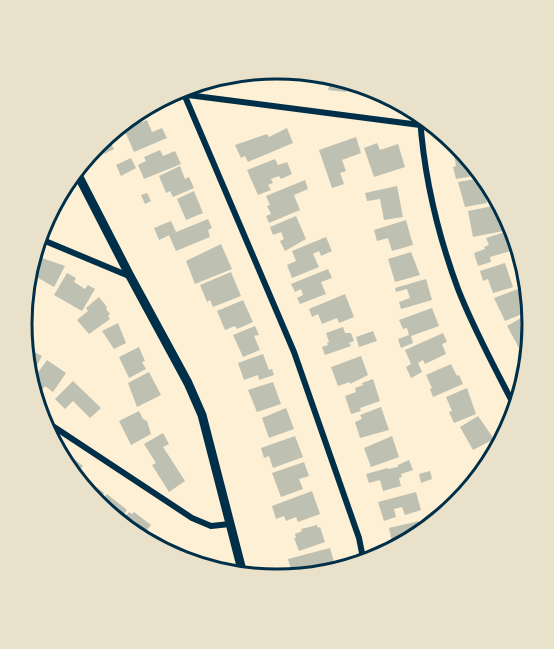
<svg xmlns="http://www.w3.org/2000/svg" width="554" height="649" font-family="'Times New Roman',serif">
  <style>
    .building { fill: #bec0b2 }
    .lines { fill: none; stroke-linecap: round; stroke-linejoin: round }
    .minor { stroke: #003049; stroke-width: 6 }
    .secondary { stroke: #003049; stroke-width: 9 }
    .rim { fill: none; stroke: #003049; stroke-width: 3 }
  </style>
  <rect width="100%" height="100%" fill="#fdf0d5"/>
  <!-- building -->
  <g class="building">
    <path d="M277 69H279L278 76 257 73Z"/>
    <path d="M287 70 304 74 303 80 286 78Z"/>
    <path d="M317 76 347 82 346 92 328 90 329 86 316 84Z"/>
    <path d="M368 87 375 88 387 96H368Z"/>
    <path d="M147 120 152 132 162 128 167 138 134 152 124 129Z"/>
    <path d="M287 128 293 143 248 162 245 156 241 158 235 145 267 134 269 137Z"/>
    <path d="M356 137 361 153 342 160 346 171 340 173 344 184 332 188 319 150Z"/>
    <path d="M450 138 458 144 462 149 451 150Z"/>
    <path d="M109 140 114 149 104 154 99 145Z"/>
    <path d="M377 143 380 150 398 144 405 167 374 177 364 148Z"/>
    <path d="M160 150 163 156 175 151 181 164 144 179 138 165 146 161 144 157Z"/>
    <path d="M464 152 479 175 456 179 453 167 456 166 454 154Z"/>
    <path d="M131 158 136 168 121 176 116 165Z"/>
    <path d="M275 159 278 165 287 162 292 174 281 179 279 176 271 179 273 183 268 185 271 190 258 195 247 170Z"/>
    <path d="M180 166 185 179 189 177 194 188 173 197 170 191 166 193 159 176Z"/>
    <path d="M481 178 485 184 486 188H484L487 203 465 207 458 182Z"/>
    <path d="M305 180 308 189 294 195 300 210 269 223 266 216 271 214 267 206 270 205 266 196Z"/>
    <path d="M397 186 403 217 384 220 380 199 367 201 365 193Z"/>
    <path d="M194 191 203 213 186 220 177 199Z"/>
    <path d="M147 193 151 201 145 204 141 195Z"/>
    <path d="M498 205 503 231 473 237 468 211Z"/>
    <path d="M296 216 306 239 285 251 280 241 284 239 281 232 273 235 270 227Z"/>
    <path d="M208 219 212 228 208 230 210 237 176 251 169 235Z"/>
    <path d="M406 220 413 245 392 251 388 238 377 241 374 230Z"/>
    <path d="M171 221 176 232 159 240 154 228Z"/>
    <path d="M508 231 514 250 490 257 491 262 478 266 474 253 485 249 484 247 489 245 486 238Z"/>
    <path d="M326 237 332 251 321 256 319 251 313 254 319 267 292 278 287 265 296 261 292 251Z"/>
    <path d="M221 244 232 269 195 284 186 261Z"/>
    <path d="M411 252 420 275 395 282 388 259Z"/>
    <path d="M42 258 65 266 54 287 33 275Z"/>
    <path d="M505 263 513 287 493 293 488 279 483 281 480 271Z"/>
    <path d="M328 269 332 278 321 282 326 294 300 304 297 298 303 295 301 289 295 292 291 284Z"/>
    <path d="M231 272 241 296 213 307 210 300 207 302 200 285Z"/>
    <path d="M67 273 76 278 74 282 85 289 88 285 95 289 82 311 54 295Z"/>
    <path d="M426 279 432 300 401 309 399 302 410 298 407 289 396 292 395 288Z"/>
    <path d="M518 289 521 300 525 298 529 311 505 321 494 298Z"/>
    <path d="M345 294 354 317 339 323 337 318 322 324 318 314 312 317 309 309Z"/>
    <path d="M99 297 107 307 106 309 110 314 108 316 110 319 89 334 77 320 88 311 86 308Z"/>
    <path d="M243 300 253 322 237 329 235 326 225 330 217 311Z"/>
    <path d="M432 308 439 326 411 336 413 343 401 348 398 339 409 335 407 328 403 329 399 320Z"/>
    <path d="M531 317 533 325 530 342 519 348 507 326 521 318 523 321Z"/>
    <path d="M118 323 126 343 114 349 102 331Z"/>
    <path d="M255 326 259 335 254 336 260 350 243 357 233 335Z"/>
    <path d="M343 327 345 333H351L354 341 349 343 351 346 325 355 322 347 328 345 327 343 329 342 326 333Z"/>
    <path d="M373 331 377 341 359 347 356 337Z"/>
    <path d="M443 333 447 342 442 344 446 354 425 364 423 360 418 363 422 372 411 378 406 367 411 364 405 350Z"/>
    <path d="M25 347 42 356 31 376Z"/>
    <path d="M139 347 145 361 142 362 146 369 129 378 119 357Z"/>
    <path d="M528 348 525 364 520 351Z"/>
    <path d="M263 354 269 370 272 369 274 375 259 380 258 375 244 380 238 363Z"/>
    <path d="M361 356 368 375 350 384V382L338 386 331 367Z"/>
    <path d="M47 360 66 373 53 392 45 386 42 390 32 381Z"/>
    <path d="M451 364 457 376 459 375 463 384 433 397 430 389 432 388 426 375Z"/>
    <path d="M149 372 161 395 137 407 128 383Z"/>
    <path d="M373 379 380 401 360 408 361 411 351 414 345 396 356 392 355 388 363 385 362 383Z"/>
    <path d="M73 381 101 408 90 418 73 401 65 409 55 399Z"/>
    <path d="M273 382 281 404 257 412 248 390Z"/>
    <path d="M467 388 476 414 454 423 449 412 452 411 446 397Z"/>
    <path d="M381 407 389 430 360 438 355 422 362 419 360 415Z"/>
    <path d="M286 408 294 429 269 438 262 418Z"/>
    <path d="M139 411 143 419 147 421 151 434 131 445 119 421Z"/>
    <path d="M478 416 494 439 473 450 460 427Z"/>
    <path d="M163 433 169 444 163 447 185 481 169 492 152 465 156 463 144 444Z"/>
    <path d="M295 436 303 457 273 468 269 456 264 458 261 448Z"/>
    <path d="M392 436 399 457 371 467 364 448Z"/>
    <path d="M68 454 83 466 76 475 64 458Z"/>
    <path d="M409 460 413 470 401 474 402 477 399 478 401 486 383 491 380 480 369 483 366 474 388 468V469L398 467V465Z"/>
    <path d="M304 462 309 476 299 479 303 489 281 497 272 473Z"/>
    <path d="M430 471 432 479 421 483 419 474Z"/>
    <path d="M77 477 82 480 84 477 104 493 95 504Z"/>
    <path d="M312 491 320 514 298 522 296 517 286 521 284 516 276 519 272 506Z"/>
    <path d="M416 492 421 510 405 515 402 507 394 509 396 517 384 521 378 502Z"/>
    <path d="M107 494 127 510 119 521 97 506Z"/>
    <path d="M129 512 132 514 134 512 151 525 142 536 121 522Z"/>
    <path d="M419 521 421 530 389 551 387 543 392 542 389 528Z"/>
    <path d="M317 525 318 528 320 527 325 542 299 551 294 538H296L295 534 302 531 301 529Z"/>
    <path d="M149 535 161 545 159 547 146 539Z"/>
    <path d="M330 548 336 569 319 572 318 570 301 575 298 567 291 570 288 559Z"/>
    <path d="M186 551 198 561 195 564 179 561Z"/>
  </g>
  <g class="lines">
    <!-- minor -->
    <g class="minor">
      <path d="M172 93 420 125"/>
      <path d="M184 94 294 352 359 538 364 563"/>
      <path d="M420 118C424 175 438 235 458 289 474 330 496 370 516 409"/>
      <path d="M38 238 129 276"/>
      <path d="M39 417 192 518 211 526 230 524"/>
    </g>
    <!-- secondary -->
    <path class="secondary" d="M77 173 130 276 188 383 202 415 243 574"/>
  </g>
  <!-- crop -->
  <path d="M0 0H554V649H0ZM32 324a245 245 0 1 1 490 0a245 245 0 1 1-490 0Z" fill="#e9e1ca" fill-rule="evenodd"/>
  <path class="rim" d="M32 324a245 245 0 1 1 490 0a245 245 0 1 1-490 0Z"/>
</svg>
